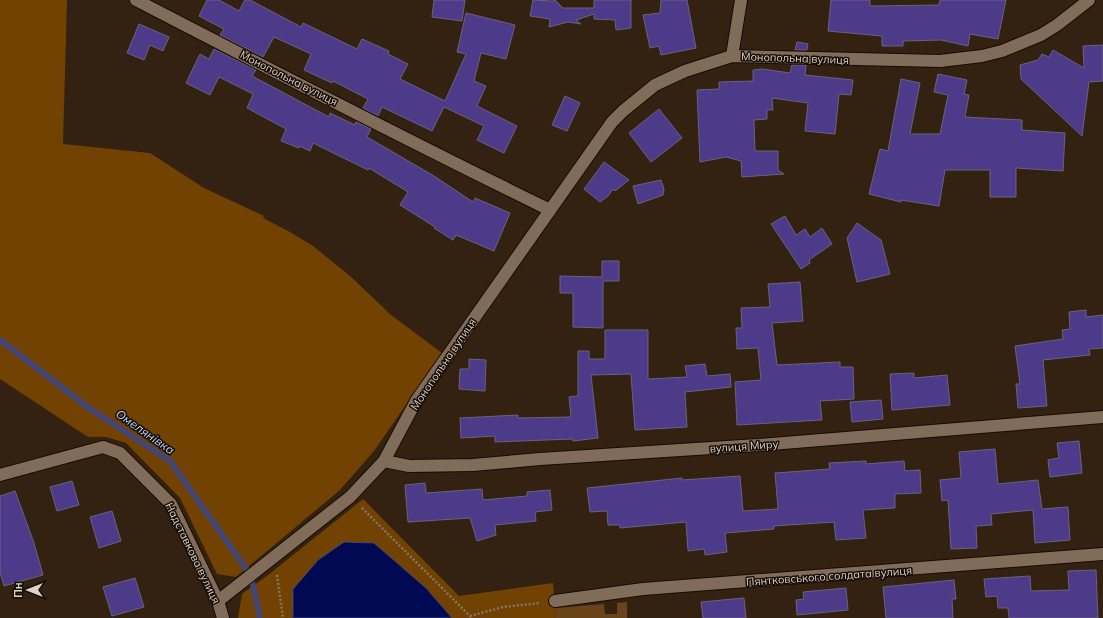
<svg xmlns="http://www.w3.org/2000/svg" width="1103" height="618" font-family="Mulish,sans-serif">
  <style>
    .green { fill: #714201 }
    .forest { fill: #69441a }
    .water { fill: #000951; stroke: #434675 }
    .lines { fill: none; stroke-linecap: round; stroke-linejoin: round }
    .stream { stroke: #434675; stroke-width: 6 }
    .building { fill: #4d3a89; stroke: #67647c }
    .minor-casing { stroke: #1a0b00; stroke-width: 14 }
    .path { stroke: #847668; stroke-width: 2.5; stroke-dasharray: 2 2; stroke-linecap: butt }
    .minor { stroke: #806c58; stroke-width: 12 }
    .labels { text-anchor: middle; stroke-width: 3; stroke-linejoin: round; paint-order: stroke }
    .street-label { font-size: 11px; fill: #dfd4c9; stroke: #150e07 }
    .water-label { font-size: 12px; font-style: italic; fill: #bed4fe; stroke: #150e07 }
  </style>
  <rect width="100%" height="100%" fill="#321"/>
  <!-- green -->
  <g class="green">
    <path d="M0 0H67L63 144 150 153 204 188 264 216 263 218 290 232 313 246 350 276 391 315 442 353 374 451 340 490 236 577 217 574 180 498 126 443 106 437H88L0 379Z"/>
    <path d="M363 499 459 596 553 583 556 618H452L426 588 292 615 293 618H238L242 594 268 575Z"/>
  </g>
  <!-- forest -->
  <path class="forest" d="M627 602V618H556L555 608 604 604 605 614H617V603Z"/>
  <!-- water -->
  <path class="water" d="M344 542 374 543 426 588 452 618H293V589L318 560Z"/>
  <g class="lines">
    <!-- stream -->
    <path class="stream" d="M0 340 89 408 170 461 247 570 253 585 260 618"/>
  </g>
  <!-- building -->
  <g class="building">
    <path d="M207 0H219L239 11 245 0H250L301 27 303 23 357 49 362 39 389 51 388 54 408 64 400 79 445 101 466 54 457 52 466 13 515 25 506 59 481 53 474 81 486 86 477 106 517 126 504 153 477 140 484 126 444 107 432 131 382 107 378 116 363 108 368 99 333 81 332 83 304 70 311 54 274 37 263 57 220 35 224 29 199 16Z"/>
    <path d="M434 0H465L462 21 432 17Z"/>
    <path d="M533 0 553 1 555 0 563 8H594V0H631V28L616 30 615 20 594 19V14L576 20 581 24 568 22 549 27 550 19 530 16Z"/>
    <path d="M661 0H687L696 48 661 55 659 46 650 48 643 15 660 13Z"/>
    <path d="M831 0H870V6L939 5 940 0H1006L998 39 970 34 968 46 941 40 903 41V46H882V36L828 31Z"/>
    <path d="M139 24 169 37 163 51 150 45 144 60 127 53Z"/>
    <path d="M797 42 808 44 807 50H795Z"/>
    <path d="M1103 45V81L1089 82 1082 136 1021 79 1020 65 1038 60 1042 54 1049 57 1053 50 1084 68 1083 46Z"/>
    <path d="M214 49 256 70 252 76 329 117 330 113 355 125 356 122 371 129 367 137 434 176 473 202 475 198 510 213 494 251 456 235 453 240 434 228 435 227 400 205 408 192 369 168 368 170 313 143 310 151 299 146V148L281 141 286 129 247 108 253 94 219 77 210 95 186 83 200 54 209 59Z"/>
    <path d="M792 65H806L805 75 853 80 851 95 839 94 835 134 805 131 808 103 772 98 773 110H767V119L754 120 755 151H778V170L784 174 742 177 741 161 726 157 700 162 697 90 719 89V82L753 81V70L763 69 790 73Z"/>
    <path d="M938 74 967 80 964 94 969 95 965 117 1022 120V130L1065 133 1063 171 1016 168V197H990V170H945L939 206 901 200V202L869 194 880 149 888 151 901 79 920 83 910 134H940L948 95 934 92Z"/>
    <path d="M565 96 580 103 567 131 552 125Z"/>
    <path d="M659 109 682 138 651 162 629 133Z"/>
    <path d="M604 162 629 180 615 191 613 189 608 196 600 202 584 189Z"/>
    <path d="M661 180 664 189 663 195 638 204 633 186Z"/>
    <path d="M785 216 796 235 805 229 810 237 822 228 832 244 809 260 810 263 801 269 771 224Z"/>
    <path d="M857 223 881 240 890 274 857 282 847 238Z"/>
    <path d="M602 261H619V281H603V328L573 327V293H560V276L602 277Z"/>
    <path d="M800 282 803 321 772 323 777 365 840 362V367H853L854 399 820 401 822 420 737 425 735 382 761 380 758 348 737 349 736 328H742L741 308 770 307 768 284Z"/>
    <path d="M1086 310V317L1103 315V348L1089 349 1090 355 1043 360 1047 406 1018 408 1016 384H1020L1015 346 1063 339 1062 330 1070 329 1069 312Z"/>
    <path d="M605 330H648V379L687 377 685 366 705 364 707 376 730 374 731 387 685 392 687 427 635 430 631 374 591 375 598 438 573 441V439L495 442V436L461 438 460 418 518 415V418L571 417 569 397 578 396V351H589V359H605Z"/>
    <path d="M469 359 486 360 485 391 459 389 460 369H469Z"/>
    <path d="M914 373V378L947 375 950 405 892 410 890 374Z"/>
    <path d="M881 400 883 419 852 422 850 402Z"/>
    <path d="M1079 441 1082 473 1050 477 1048 460 1059 458 1057 443Z"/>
    <path d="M995 449 998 484 1038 480 1042 509 1068 507 1070 540 1035 543 1033 510 991 514 992 525 976 526 977 548 951 549 948 500 942 501 940 480 961 478 959 452Z"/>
    <path d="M866 461V464L904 461 905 471 920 470 921 493 895 494V508L863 510 866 538 836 540 834 522 774 526V529L725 533 727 552 705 555 704 549 688 551 686 522 620 528V525H608L607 511 590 512 587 488 682 478V480L740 476 743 511 778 509 775 473 830 469 829 463Z"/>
    <path d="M72 481 79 505 57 511 50 487Z"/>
    <path d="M425 483 426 493 482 489 483 500 527 496V492L550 490 552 510 535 512 536 521 495 525 496 535 477 541 470 518 408 522 405 485Z"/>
    <path d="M15 491 34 543 43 575 4 586 0 572V496Z"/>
    <path d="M112 511 121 541 99 548 90 517Z"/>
    <path d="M1096 570 1098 618H1009L1008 608H998L997 596 986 597 984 579 1030 576 1031 591 1069 590 1068 571Z"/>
    <path d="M135 578 144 607 112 616 103 587Z"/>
    <path d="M954 580 956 599H952L953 618H886L883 587Z"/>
    <path d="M846 588 848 610 797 615 796 600 804 599 803 592Z"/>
    <path d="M744 598 746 618H703L701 602Z"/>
  </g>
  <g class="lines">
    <!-- minor casing -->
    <g class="minor-casing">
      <g id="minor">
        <path d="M136 0C273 71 411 142 550 210"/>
        <path d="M732 56 741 0"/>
        <path d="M384 461 409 466 473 465 540 459 758 445 1103 417"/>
        <path d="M0 475 103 447 120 453 171 504 218 601 223 618"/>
        <path d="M218 601 350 497 384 461 416 401 612 122 623 111 655 85 685 71 732 56 940 61 982 56 1002 51 1041 35 1057 25 1089 0"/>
        <path d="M555 601 643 589 1103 554"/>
      </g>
    </g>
    <!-- path -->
    <g class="path">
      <path d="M362 508 472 618"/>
      <path d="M277 575 283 618"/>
      <path d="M470 616 503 607 540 603"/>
    </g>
    <!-- minor -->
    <use href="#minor" class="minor"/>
  </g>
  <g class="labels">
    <!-- street labels -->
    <g class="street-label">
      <text transform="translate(795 58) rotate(2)" y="4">Монопольна вулиця</text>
      <text transform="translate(289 78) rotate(27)" y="4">Монопольна вулиця</text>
      <text transform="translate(443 364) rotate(-56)" y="4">Монопольна вулиця</text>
      <text transform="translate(744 446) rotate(-4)" y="4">вулиця Миру</text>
      <text transform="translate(193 553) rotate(64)" y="4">Надставкова вулиця</text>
      <text transform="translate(829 576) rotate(-4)" y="4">Пянтковського солдата вулиця</text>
    </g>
    <!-- water labels -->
    <g class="water-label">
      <text transform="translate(145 432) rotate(35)" y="4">Омелянівка</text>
    </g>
  </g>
  <!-- north arrow -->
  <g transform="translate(28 590) rotate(270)" stroke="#150e07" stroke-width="3" paint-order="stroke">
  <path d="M0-3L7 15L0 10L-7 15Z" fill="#dfd4c9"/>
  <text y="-6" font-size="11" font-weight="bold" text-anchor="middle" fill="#dfd4c9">Пн</text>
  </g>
</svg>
